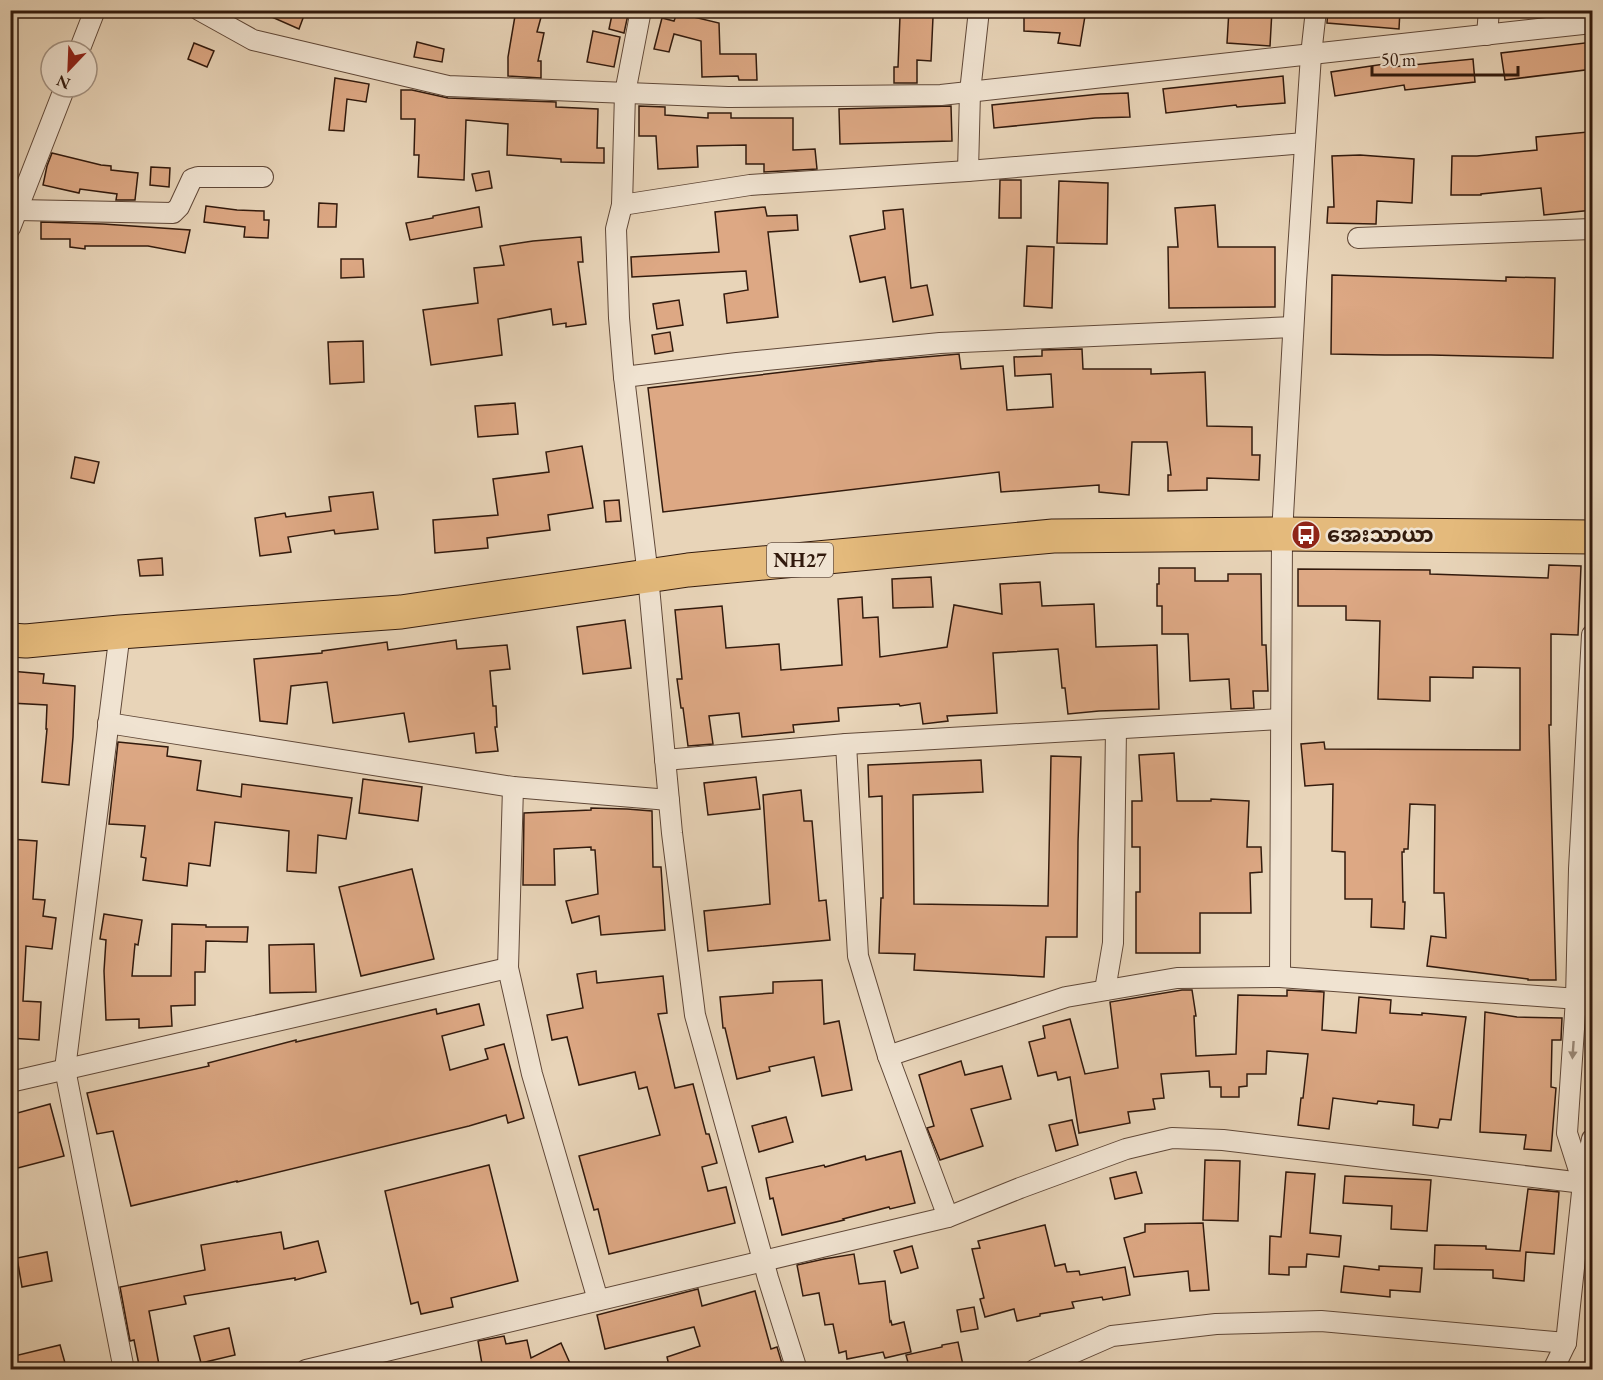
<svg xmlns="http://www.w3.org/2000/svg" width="1603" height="1380" font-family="'EB Garamond','Noto Sans Myanmar',serif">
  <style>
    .building { fill: #dda884; stroke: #321a0d; stroke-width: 1.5 }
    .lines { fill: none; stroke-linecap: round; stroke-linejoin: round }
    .street-casing { stroke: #604838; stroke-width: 22 }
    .highway-casing { stroke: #321a0d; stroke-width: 35 }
    .street { stroke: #f0e3d1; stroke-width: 20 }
    .highway { stroke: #e4ba7c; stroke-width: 33 }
    .oneway { fill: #9a8979 }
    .labels { text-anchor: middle; stroke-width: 5; stroke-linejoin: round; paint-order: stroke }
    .shield { fill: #f0e3d1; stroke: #6b5648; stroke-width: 1.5 }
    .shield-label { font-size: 20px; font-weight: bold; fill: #321a0d }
    .poi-label { font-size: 21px; font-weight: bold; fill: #321a0d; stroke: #f0e3d1; text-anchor: start }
  </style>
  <rect width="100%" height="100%" fill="#e8d4b8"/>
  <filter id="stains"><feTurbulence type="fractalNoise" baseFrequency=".00333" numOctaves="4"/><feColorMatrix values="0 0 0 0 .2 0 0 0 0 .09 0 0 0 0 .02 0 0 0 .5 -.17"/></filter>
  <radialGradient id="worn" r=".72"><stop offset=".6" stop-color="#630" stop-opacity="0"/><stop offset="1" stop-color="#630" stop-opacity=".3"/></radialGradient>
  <!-- building -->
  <g class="building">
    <path d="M256 10H306L299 29Z"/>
    <path d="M516 10H543L537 32 544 33 538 61H541V78L508 76V57Z"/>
    <path d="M613 10H629L624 33 609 29Z"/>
    <path d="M1024 10H1086L1080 46 1058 43 1060 33 1024 31Z"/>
    <path d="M1229 10H1272L1270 46 1227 43Z"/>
    <path d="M1328 10H1400L1399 29 1327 23Z"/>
    <path d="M677 13 719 23 720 54H756L757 80H739L738 76 702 77 701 41 674 34 669 52 654 49 662 18 674 21Z"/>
    <path d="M900 16 933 17 931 61 917 60V83H894V67H898Z"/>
    <path d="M593 31 620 37 614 67 587 62Z"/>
    <path d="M417 42 444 49 442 62 414 57Z"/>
    <path d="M1593 42V69L1505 80 1501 53Z"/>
    <path d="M194 43 214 51 207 67 188 59Z"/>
    <path d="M1473 59 1475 82 1405 90 1404 85 1335 96 1331 72 1391 63 1392 67Z"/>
    <path d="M1283 76 1285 103 1237 107 1236 105 1166 113 1163 89Z"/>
    <path d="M335 78 369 84 366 102 347 99 344 131 329 130Z"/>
    <path d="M401 90H412L448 98 556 102V107L598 109 597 148H604V163L561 162V159L507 155 508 124 466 120 464 180 418 177 419 155H414L415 119H401Z"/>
    <path d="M1128 93 1130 117 1095 118 994 128 992 105 1100 94Z"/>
    <path d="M639 106 665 107V115L708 118V113H731V118H793V150L815 149 817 169 764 172V164H746V145L697 146 698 167 658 169 656 136H639Z"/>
    <path d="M951 106 952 141 840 144 839 109Z"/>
    <path d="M1588 132 1593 175V210L1544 215 1541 188 1481 194V195H1451L1452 156H1477L1537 150 1536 137Z"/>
    <path d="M52 153 101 165 111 166V170L138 173 135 200H116L117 194 80 189 79 193 43 185 47 166Z"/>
    <path d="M1360 155 1414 159 1412 203 1377 201 1376 224 1327 223 1328 207H1334L1332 156Z"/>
    <path d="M151 167 170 168 169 187 150 185Z"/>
    <path d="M489 171 492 188 476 191 472 174Z"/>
    <path d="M1000 180H1021V218H999Z"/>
    <path d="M1059 181 1108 183 1107 244 1057 243Z"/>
    <path d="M319 203 337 204 336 227H318Z"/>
    <path d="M1215 205 1218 247H1275V307L1169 308 1168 247H1178L1175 208Z"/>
    <path d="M206 206 237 210 264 211V220H269L268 238 244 237 245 227 204 222Z"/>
    <path d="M479 207 482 227 410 240 406 223 433 218V216Z"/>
    <path d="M765 207 767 216 797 215 798 230 768 232 778 317 727 323 724 294 748 290 746 271 632 277 631 257 719 252 715 212Z"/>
    <path d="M903 209 911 288 927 285 933 315 893 322 885 277 860 282 850 236 885 229 883 211Z"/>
    <path d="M41 222 103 224 190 230 185 253 148 246H85V249L70 247V239H41Z"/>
    <path d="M581 237 583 262H578L586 324 566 327V323L553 325 551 309 498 319 502 355 431 365 423 310 478 303 474 268 504 265 500 246 533 241Z"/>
    <path d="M1027 246 1054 247 1052 308 1024 306Z"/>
    <path d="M341 259H363L364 277 341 278Z"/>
    <path d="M1332 275 1506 281V277L1555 278 1553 358 1431 355H1385L1331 354Z"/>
    <path d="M679 300 683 325 657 329 653 304Z"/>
    <path d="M670 332 673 351 655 354 652 335Z"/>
    <path d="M363 341 364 382 330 384 328 342Z"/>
    <path d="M1082 349 1083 369H1151V374L1205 372 1207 426 1252 427V455H1260L1259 480 1207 478V490L1168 491V475H1171L1167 442H1132L1129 495 1099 492V485L1001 492 999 472 663 512 648 388 878 361 959 354 961 369 1003 366 1007 410 1053 407 1051 374 1015 376 1014 357 1042 356V350Z"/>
    <path d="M515 403 518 434 478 437 475 406Z"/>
    <path d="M582 446 593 508 548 515 550 530 487 538 488 548 435 553 433 520 498 515 493 479 549 472 546 452Z"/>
    <path d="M75 457 99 462 94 483 71 478Z"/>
    <path d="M373 492 378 529 335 534 334 530 288 537 291 552 260 556 255 518 285 513 286 517 331 511 329 497Z"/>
    <path d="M619 500 621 521 606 522 604 501Z"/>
    <path d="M162 558 163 575 140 576 138 560Z"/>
    <path d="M1549 565 1581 566 1578 635 1551 634V725H1549L1556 980H1528V979L1427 966 1431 936 1446 938 1444 893H1434L1435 805 1410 804 1408 849H1404V852H1402L1403 902H1405L1404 929 1371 927 1372 899H1345V852L1332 851 1333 784 1305 786 1301 744 1324 742 1325 749 1520 750V668L1473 667V678L1430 677V701L1378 699 1380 621 1346 620V606H1298V569L1430 570V574L1548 578Z"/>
    <path d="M1159 568H1195V581H1228V574H1261L1262 645H1266L1268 691H1253L1254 708 1231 709 1229 679 1190 681 1188 634H1162V606H1157V584H1159Z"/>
    <path d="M931 577 933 607 893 608 892 579Z"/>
    <path d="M1040 582 1042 606 1094 604 1096 647 1157 645 1159 709 1099 711 1068 714 1065 688H1062L1058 649 993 653 997 713 947 716 948 721 923 724 920 703 900 706 899 704 838 708 839 721 793 725 794 732 742 737 739 713 709 716 713 744 688 746 683 708H681L677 679H682L675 610 722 606 726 648 779 644 781 670 842 665 838 599 862 597 863 618 878 617 880 657 947 647 954 605 1002 614 1000 584Z"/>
    <path d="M625 620 631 668 583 674 577 627Z"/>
    <path d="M456 640 457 649 507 645 510 669 490 671 493 706H496L497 727H495L498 751 476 753 474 733 409 742 404 713 333 723 327 682 291 686 287 724 260 721 254 659 322 653V651L387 642 388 650Z"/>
    <path d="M10 671 44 674 43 683 75 686 73 737 69 785 42 782 47 729H46L47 705 10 703Z"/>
    <path d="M118 742 168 747 167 756 201 761 197 790 241 797 242 784 352 798 346 839 318 835 316 873 287 871 289 831 215 822 210 866 189 863 187 886 143 880 146 858 141 857 145 826 109 824Z"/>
    <path d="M1174 753 1177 801H1211V799L1249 801 1247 847H1261L1262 872 1250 873 1251 913H1200V953H1136V892H1140V847H1132V801H1142L1139 755Z"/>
    <path d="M1051 756 1081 757 1078 842 1077 937H1046L1044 977 914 970 915 954 879 953 881 898H883L882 796 869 797 868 765 981 760 983 792 913 795 914 904 1048 906Z"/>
    <path d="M756 777 760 809 708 815 704 783Z"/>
    <path d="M363 779 422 787 418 821 359 813Z"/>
    <path d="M801 790 804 821H812L819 901 826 900 830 940 708 951 704 911 770 904 763 795Z"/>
    <path d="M591 808 627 809 652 811 653 867H661L665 930 601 935 599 916 572 923 566 901 598 894 595 850H591V847L554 849 555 885H523L524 813 591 810Z"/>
    <path d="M10 839 37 841 33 899 45 900 43 916 56 918 52 949 26 946 23 1001 41 1002 39 1040 10 1038Z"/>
    <path d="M412 869 434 959 361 976 339 887Z"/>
    <path d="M104 914 142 920 138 945 135 944 132 976H171L172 924 206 925V927H248L247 942 206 941 205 972H195V1005L171 1006 172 1026 139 1028V1019L106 1020 104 971 106 940 100 939Z"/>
    <path d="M314 944 316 992 270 993 269 945Z"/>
    <path d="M596 971 597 983 663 976 667 1013 658 1014 675 1088 693 1084 706 1134H709L717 1163 702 1167 708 1191 726 1187 735 1223 609 1254 598 1209 594 1210 579 1156 660 1135 647 1087 639 1089 635 1072 579 1085 567 1037 552 1040 547 1015 583 1008 577 974Z"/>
    <path d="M822 980 824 1024 839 1021 852 1090 822 1096 814 1057 769 1067 770 1071 737 1079 725 1028H723L720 997 773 993V982Z"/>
    <path d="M1182 990H1192L1196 1016H1194L1196 1056 1236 1054 1238 995 1287 996V990L1324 992 1322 1030 1356 1033 1359 997 1391 1000 1390 1013 1422 1015V1013L1466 1017 1451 1120 1440 1119 1438 1128 1413 1125 1414 1105 1378 1101 1377 1104 1333 1098 1329 1129 1298 1125 1301 1098H1303L1308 1054 1267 1051 1266 1074H1247V1086L1239 1087V1097H1221V1087H1210L1209 1071 1161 1074 1164 1098 1153 1099 1155 1109 1128 1112 1130 1123 1079 1133 1070 1077 1058 1080 1056 1072 1038 1076 1029 1042 1045 1038 1043 1026 1070 1019 1085 1074 1118 1068 1110 1002Z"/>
    <path d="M479 1004 484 1025 442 1036 450 1070 488 1059 485 1049 504 1044 524 1118 508 1123 506 1115 469 1126 237 1182V1181L131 1206 113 1131 97 1134 87 1093 209 1066 208 1063 296 1040V1042L436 1009 437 1014Z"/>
    <path d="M1485 1012 1517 1017 1562 1018 1561 1040H1552L1551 1087 1556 1088 1551 1151 1524 1149 1526 1135 1480 1132Z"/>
    <path d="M961 1061 965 1075 1002 1066 1011 1099 971 1109 983 1146 940 1160 927 1128 934 1126 919 1075Z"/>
    <path d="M50 1104 64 1156 10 1170V1115Z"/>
    <path d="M786 1117 793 1142 759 1152 752 1126Z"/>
    <path d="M1072 1120 1078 1145 1056 1151 1049 1125Z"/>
    <path d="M901 1151 915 1203 890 1209 889 1207 843 1219 844 1220 782 1235 773 1198 770 1199 766 1178 824 1165 825 1167 865 1156 866 1160Z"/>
    <path d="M1205 1160 1240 1161 1238 1221 1203 1220Z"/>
    <path d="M489 1165 518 1281 451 1298 453 1307 421 1314 418 1302 411 1304 385 1191Z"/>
    <path d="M1136 1172 1142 1193 1115 1199 1110 1178Z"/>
    <path d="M1286 1172 1315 1174 1310 1233 1341 1236 1339 1257 1307 1254 1306 1267H1289V1275L1269 1274 1270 1236 1281 1237Z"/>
    <path d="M1345 1176 1431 1180 1427 1231 1391 1229 1392 1206 1343 1203Z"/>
    <path d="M1528 1189 1559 1192 1554 1254 1526 1252 1524 1281 1493 1278V1270L1434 1269 1435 1245 1486 1246V1249L1520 1251Z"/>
    <path d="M1203 1223 1209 1290 1190 1291 1188 1271 1134 1277 1124 1238 1145 1232V1224Z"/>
    <path d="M1045 1225 1055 1266 1065 1264 1067 1272 1079 1271 1080 1275 1125 1267 1130 1295 1103 1300 1102 1297 1072 1302 1074 1308 1040 1314V1316L1017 1321 1014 1309 985 1317 980 1299 984 1298 972 1249 980 1248 978 1241Z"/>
    <path d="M281 1232 284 1249 318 1241 326 1272 295 1280V1278L184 1296 186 1304 149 1311 160 1370H140L134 1340 130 1341 120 1287 205 1270 201 1245Z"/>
    <path d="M912 1246 918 1268 901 1273 894 1251Z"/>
    <path d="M47 1252 52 1281 22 1287 17 1258Z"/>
    <path d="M854 1254 859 1284 885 1281 890 1322 891 1321 892 1325 904 1322 911 1352 885 1358 883 1352 847 1359 846 1351 839 1353 833 1324 825 1325 819 1293 803 1296 797 1265 824 1259Z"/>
    <path d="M1344 1266 1379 1270V1266L1422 1268 1420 1292 1390 1290V1297L1341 1292Z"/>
    <path d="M698 1289 702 1306 755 1291 771 1349 777 1347 784 1370H670L667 1357 700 1346 694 1327 605 1349 597 1315Z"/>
    <path d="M974 1307 978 1329 961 1332 957 1310Z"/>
    <path d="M229 1328 235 1355 201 1363 194 1336Z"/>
    <path d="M504 1336 506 1344 527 1340 531 1358 561 1343 573 1370H483L478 1341Z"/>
    <path d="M958 1342 963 1365 941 1370H910L906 1355 942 1347V1345Z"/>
    <path d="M60 1345 67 1370H10V1357Z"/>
  </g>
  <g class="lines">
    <!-- street casing -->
    <g class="street-casing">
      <g id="street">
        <path d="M199 10 253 40 448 86 728 97 941 95 1592 23"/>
        <path d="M641 10 625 93 622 205 616 229 619 318 624 377 648 576 672 833 695 1015 768 1278 797 1370"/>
        <path d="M1487 35 1489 10"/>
        <path d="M79 51 95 10"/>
        <path d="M968 171 970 92 979 10"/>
        <path d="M622 205 750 185 968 171 1305 143"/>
        <path d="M17 210 173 213 179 207 192 179 198 177H263"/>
        <path d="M10 228 65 87"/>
        <path d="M1358 238 1592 229"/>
        <path d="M624 377 737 363 940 343 1293 327"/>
        <path d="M120 632 65 1069 124 1370"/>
        <path d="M108 723 513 787 669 800"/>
        <path d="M846 744 858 956 888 1056 948 1217"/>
        <path d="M665 760 846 744 1281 719"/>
        <path d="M513 787 508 968 532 1074 598 1300"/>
        <path d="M1280 977 1282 534 1296 282 1311 55 1316 10"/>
        <path d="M1105 990 1113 943 1116 729"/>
        <path d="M888 1056 1066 997 1177 978 1280 977 1592 1000"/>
        <path d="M10 1082 508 968"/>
        <path d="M1583 1183 1567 1133 1576 999 1579 869 1592 635"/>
        <path d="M306 1370 948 1217 1020 1188 1126 1149 1172 1138 1223 1140 1583 1183"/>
        <path d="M1034 1370 1112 1336 1216 1324 1321 1321 1566 1343"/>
        <path d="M1553 1370 1566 1343 1583 1183 1592 1139"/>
      </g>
    </g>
    <!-- highway casing -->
    <g class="highway-casing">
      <path id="highway" d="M10 640 26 641 120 632 401 612 688 570 1053 536 1282 534 1592 537"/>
    </g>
    <!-- street -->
    <use href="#street" class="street"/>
    <!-- highway -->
    <use href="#highway" class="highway"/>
  </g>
  <!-- one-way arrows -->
  <defs><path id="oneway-solid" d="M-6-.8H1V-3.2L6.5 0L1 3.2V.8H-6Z" transform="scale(1.5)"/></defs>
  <use class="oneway" href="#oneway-solid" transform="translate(1573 1050) rotate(94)"/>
  <!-- icons -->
  <defs>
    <g id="bus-disc" transform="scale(1.5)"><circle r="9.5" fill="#8f2418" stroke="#f0e3d1"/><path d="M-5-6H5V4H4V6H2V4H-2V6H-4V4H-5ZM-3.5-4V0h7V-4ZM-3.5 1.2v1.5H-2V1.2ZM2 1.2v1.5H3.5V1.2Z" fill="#fff"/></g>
  </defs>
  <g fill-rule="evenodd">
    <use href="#bus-disc" x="1306" y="535"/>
  </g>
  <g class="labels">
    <!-- shield labels -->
    <rect class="shield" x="767" y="543" width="66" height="34" rx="4.5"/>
    <g class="shield-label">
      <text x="800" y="567">NH27</text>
    </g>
    <!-- poi labels -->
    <g class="poi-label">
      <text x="1327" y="542">အေးသာယာ</text>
    </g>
  </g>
  <!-- margin -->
  <rect width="1603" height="1380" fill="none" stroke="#e8d4b8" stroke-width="36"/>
  <rect x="12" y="12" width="1579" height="1356" fill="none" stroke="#321a0d" stroke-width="3"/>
  <rect x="18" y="18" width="1567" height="1344" fill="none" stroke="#321a0d" stroke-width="1.5"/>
  <!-- north arrow -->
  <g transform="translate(69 69) rotate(203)"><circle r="28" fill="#f0e3d1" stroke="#a49383" stroke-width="1.5"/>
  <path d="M0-4.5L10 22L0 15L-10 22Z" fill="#8f2418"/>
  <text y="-9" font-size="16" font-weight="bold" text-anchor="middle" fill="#321a0d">N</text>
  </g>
  <!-- scale -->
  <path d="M1372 66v9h146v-9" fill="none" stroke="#321a0d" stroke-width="3"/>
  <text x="1381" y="66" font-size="18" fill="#321a0d" stroke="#f0e3d1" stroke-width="4.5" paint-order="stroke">50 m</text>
  <rect width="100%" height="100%" filter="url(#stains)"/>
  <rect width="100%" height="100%" fill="url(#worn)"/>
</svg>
